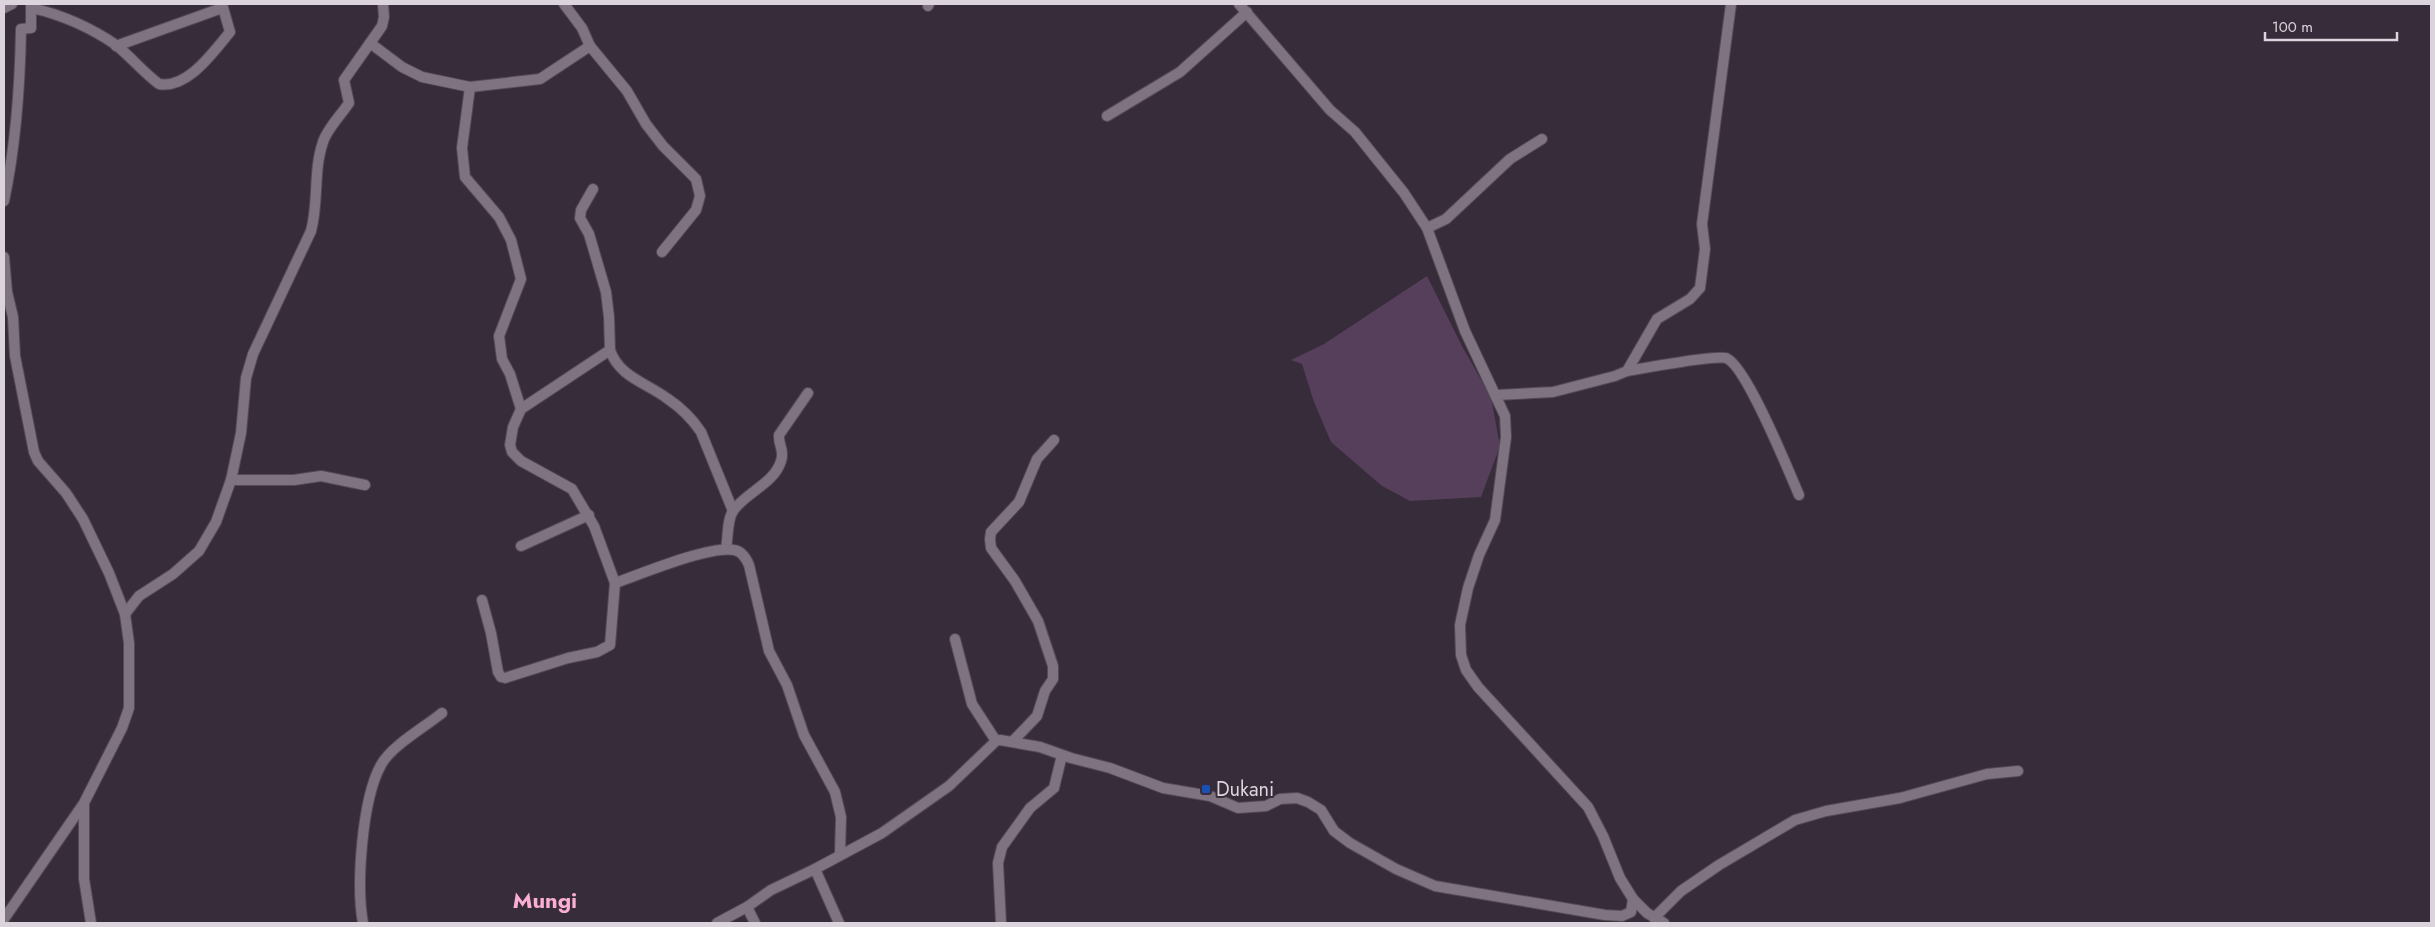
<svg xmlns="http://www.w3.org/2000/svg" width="2435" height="927" font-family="Jost,sans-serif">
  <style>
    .green { fill: #563f5a }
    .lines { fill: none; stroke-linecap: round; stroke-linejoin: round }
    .minor-casing { stroke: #544a55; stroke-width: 12 }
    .minor { stroke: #7f7281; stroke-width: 10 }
    .transit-dot { fill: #1a4fb4; stroke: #372c39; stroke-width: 2 }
    .labels { text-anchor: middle; stroke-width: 4; stroke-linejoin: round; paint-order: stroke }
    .poi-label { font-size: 20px; fill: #dbd4dc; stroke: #372c39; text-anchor: start }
    .quarter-label { font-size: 22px; font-weight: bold; fill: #faaed3; stroke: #372c39 }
  </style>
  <rect width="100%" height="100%" fill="#372c39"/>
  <!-- green -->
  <path class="green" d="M1427 276 1463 348 1491 397 1500 446 1481 497 1410 501 1382 486 1331 442 1314 402 1302 364 1291 360 1324 344Z"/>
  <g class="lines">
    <!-- minor casing -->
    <g class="minor-casing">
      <g id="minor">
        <path d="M564 4 582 28 590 46"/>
        <path d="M1239 4 1330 110 1355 132 1404 193 1427 228 1465 331 1505 416 1506 437 1495 520 1479 555 1468 588 1460 625 1461 655 1466 670 1478 687 1588 807 1603 836 1620 878 1633 899 1647 913 1664 923"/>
        <path d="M928 6 929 4"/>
        <path d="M4 8 12 4"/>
        <path d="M32 8C62 15 90 27 116 45 131 57 143 72 159 84 188 89 214 51 230 32L222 4"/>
        <path d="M370 43 402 67 422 77 470 87 540 79 590 46 627 91 646 124 663 146 696 179 700 196 696 210 662 252"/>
        <path d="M116 46 222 8"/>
        <path d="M470 87 462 148 465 177 499 217 511 240 521 279 499 336 502 359 510 374 521 409"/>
        <path d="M1107 116 1180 72 1247 12"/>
        <path d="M4 201C16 145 20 86 21 29L31 28V4"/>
        <path d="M1427 228 1446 219 1510 159 1542 139"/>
        <path d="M4 257 7 292 13 317 15 356 34 452 38 461 66 493 83 519 109 573 125 614 129 643V708L122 728 84 803 4 919"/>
        <path d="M610 350C619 377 647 383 668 399 680 407 693 420 701 432L733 511"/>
        <path d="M1627 371C1644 368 1714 355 1726 358 1746 365 1789 472 1799 495"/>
        <path d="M1497 395 1553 392 1615 376 1627 371 1657 319 1690 299 1700 288 1705 249 1702 224 1731 4"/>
        <path d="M231 480H294L321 476 365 485"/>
        <path d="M521 546 589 515"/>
        <path d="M726 549C728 538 727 520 733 511 746 492 774 484 781 461 785 450 778 445 779 435L808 393"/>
        <path d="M615 583C641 574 710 545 734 550 742 551 746 558 749 565L769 651 787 685 804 735 835 792 841 817 840 854"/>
        <path d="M482 600 491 633 498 672 501 677 505 678 568 658 597 652 610 645 615 583 594 526 572 489 521 461 512 452 510 445 513 427 521 409 610 350 609 317 606 292 589 234 580 218 581 210 593 189"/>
        <path d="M125 614 139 596 173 574 199 551 216 522 231 480 241 433 246 378 253 354 311 231C319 202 313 171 323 142 327 129 341 115 349 103L344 80 382 26 384 17 383 4"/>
        <path d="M955 639 972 704 996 741"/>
        <path d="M1012 742 1037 716 1045 691 1053 679V666L1038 621 1015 581 991 548 990 539 991 532 1019 502 1037 459 1054 440"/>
        <path d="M84 804V879L91 923"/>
        <path d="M815 869 839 923"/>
        <path d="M747 907 755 923"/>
        <path d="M1654 918 1681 891 1719 865 1795 820 1826 811 1900 798 1987 774 2018 771"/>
        <path d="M363 923C356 885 362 799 381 765 391 746 425 727 442 713"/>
        <path d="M717 923 747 907 771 890 815 869 882 833 949 786 996 741 1000 740 1040 747 1071 758 1110 768 1163 788 1210 796 1238 808 1266 806 1280 799 1297 798 1308 802 1321 810 1334 831 1350 843 1396 869 1435 886 1605 915 1622 916 1631 912 1633 899"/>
        <path d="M1001 923 998 863 1002 847 1030 808 1054 788 1062 755"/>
      </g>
    </g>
    <!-- minor -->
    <use href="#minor" class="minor"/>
  </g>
  <!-- markers -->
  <rect class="transit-dot" x="1201" y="784" width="10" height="10" rx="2.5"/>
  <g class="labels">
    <!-- poi labels -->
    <g class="poi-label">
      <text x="1216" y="796">Dukani</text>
    </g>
    <!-- quarter labels -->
    <g class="quarter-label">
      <text x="545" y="908">Mungi</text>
    </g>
  </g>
  <!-- border -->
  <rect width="2435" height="927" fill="none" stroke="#dbd4dc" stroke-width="10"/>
  <!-- scale -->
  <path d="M2265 32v8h132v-8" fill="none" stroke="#dbd4dc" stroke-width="2.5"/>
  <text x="2272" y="32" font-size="15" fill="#dbd4dc" stroke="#372c39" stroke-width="4" paint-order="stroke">100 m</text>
</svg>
